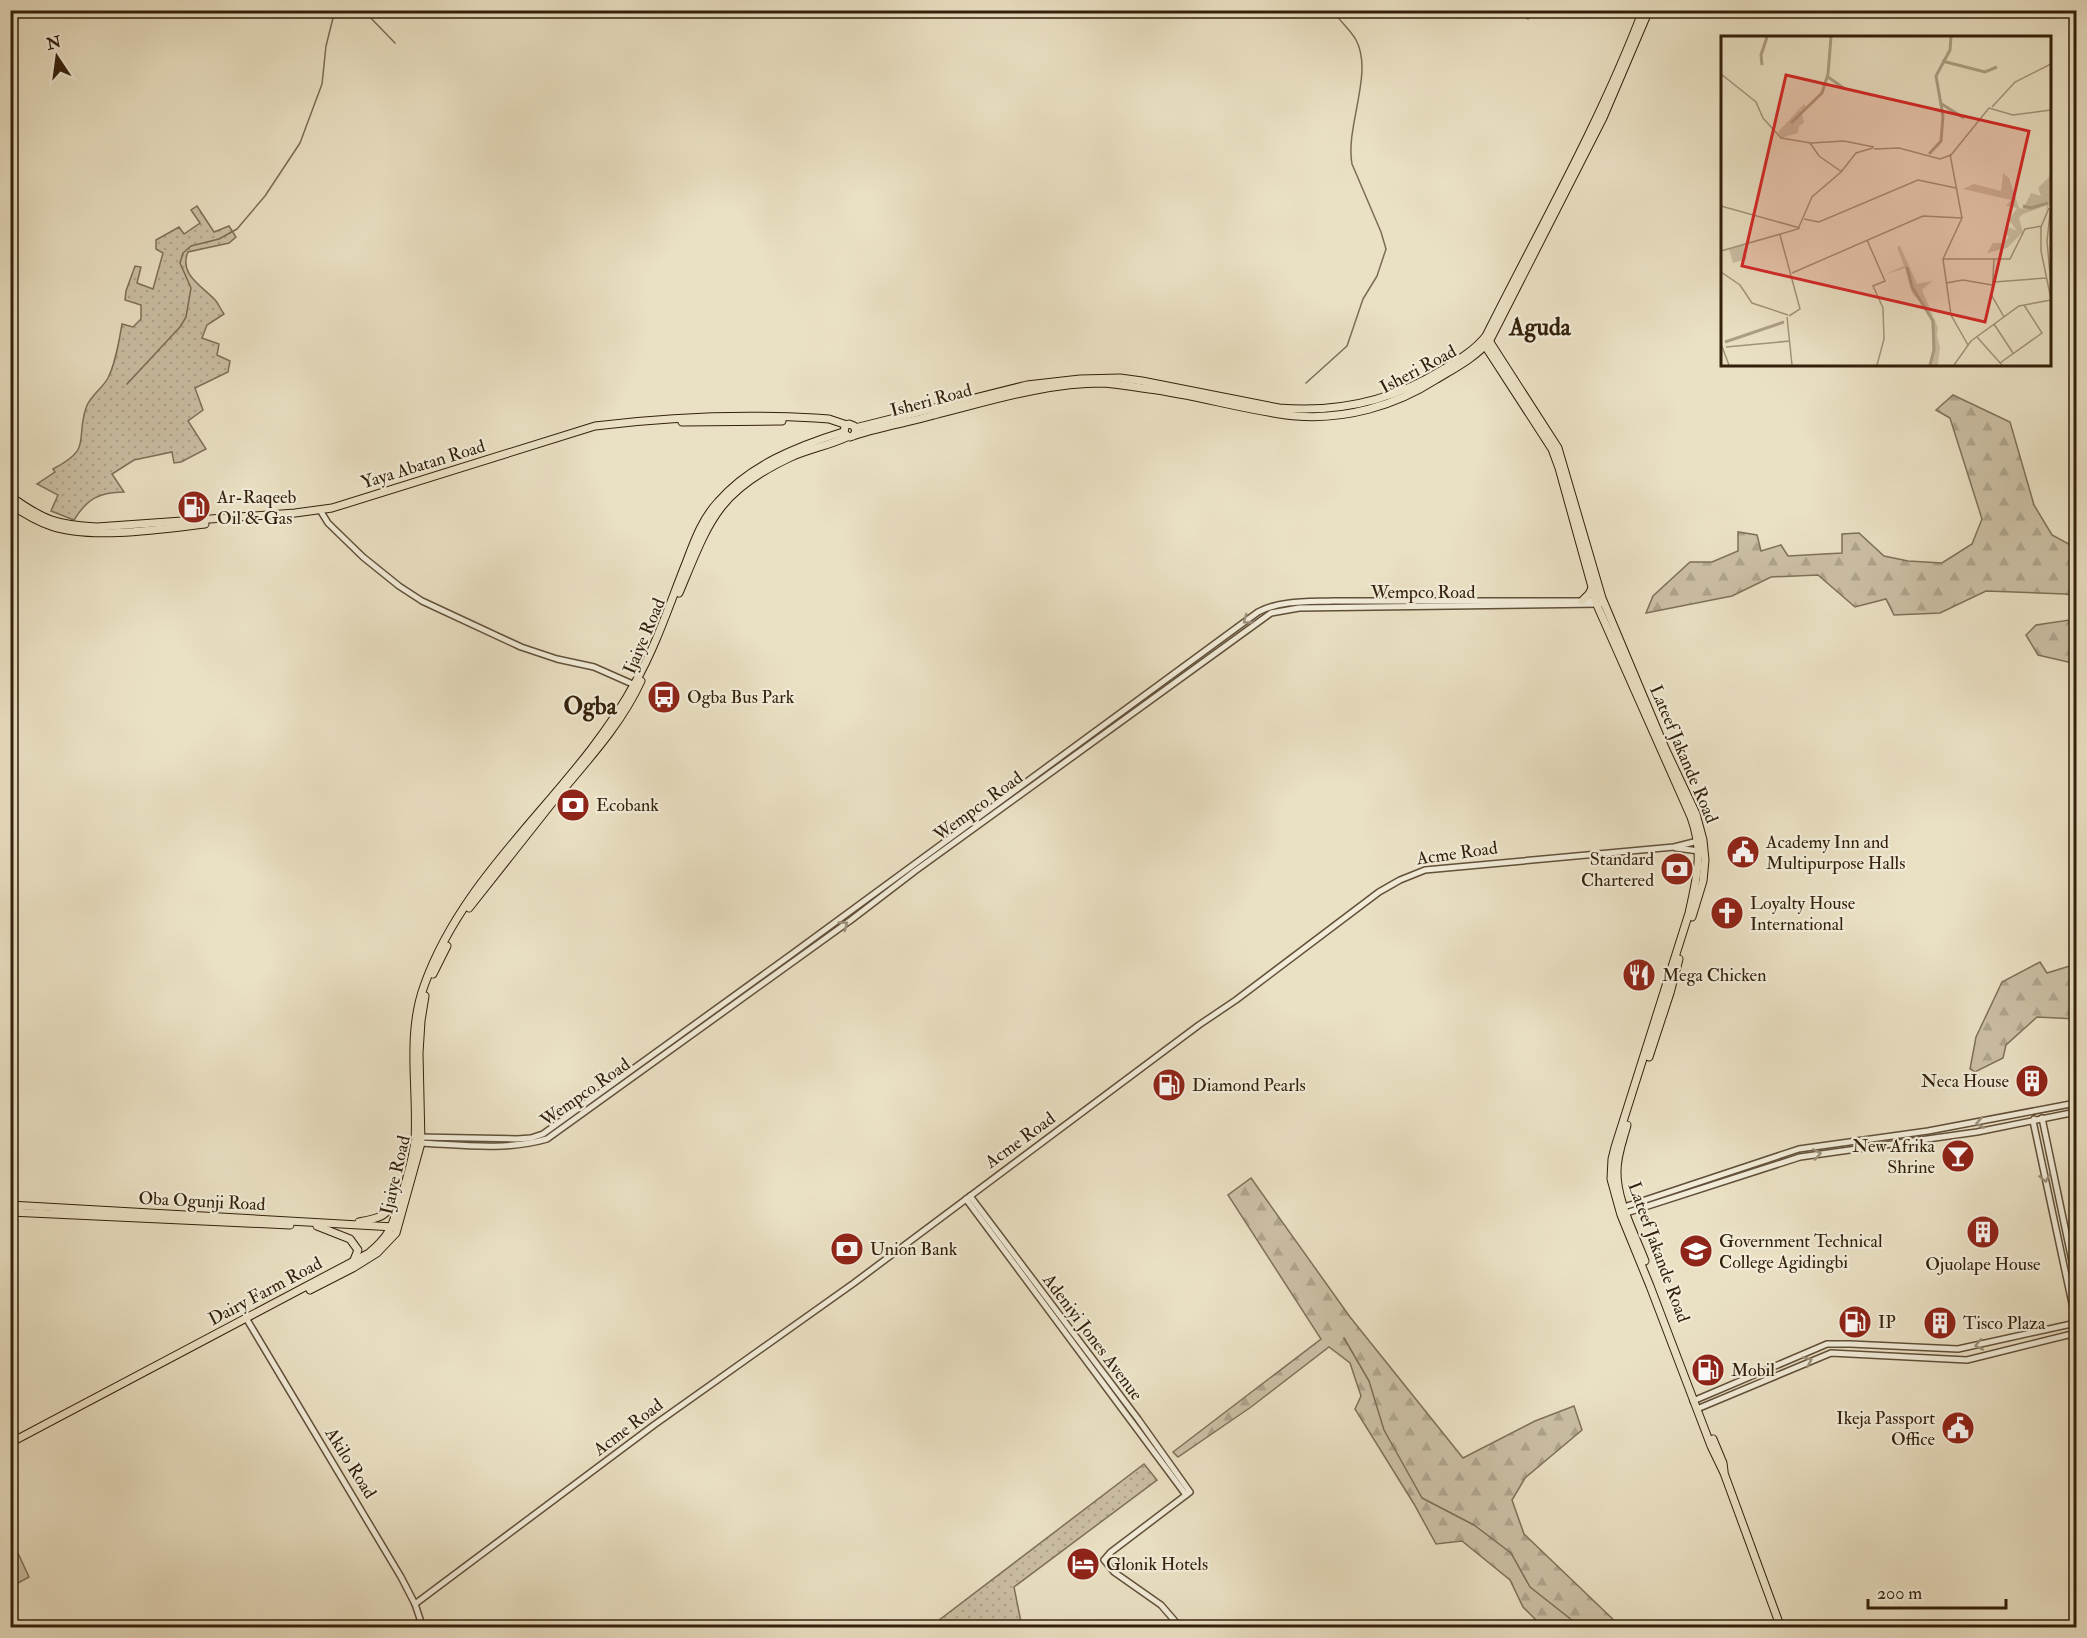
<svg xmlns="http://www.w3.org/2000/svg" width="2087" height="1638" font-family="'IM FELL Double Pica',serif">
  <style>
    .grass { fill: url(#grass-dots); stroke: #7f7058; stroke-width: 1.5 }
    .forest { fill: url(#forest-firs); stroke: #7f7058; stroke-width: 1.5 }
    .garden { fill: #cbbfa4; stroke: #7f7058; stroke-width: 1.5 }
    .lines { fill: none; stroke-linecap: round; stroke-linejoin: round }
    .stream { stroke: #7c6c54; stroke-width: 1.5 }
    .minor-casing { stroke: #615039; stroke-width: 8 }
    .major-casing { stroke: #33200b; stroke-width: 9 }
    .minor { stroke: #f1ebd8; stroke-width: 5 }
    .major { stroke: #eae0c3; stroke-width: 7 }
    .oneway { stroke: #9c907c }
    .labels { text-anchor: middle; stroke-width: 4.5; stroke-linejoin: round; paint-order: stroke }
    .street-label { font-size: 18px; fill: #33200b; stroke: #f1ebd8 }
    .poi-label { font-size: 18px; fill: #33200b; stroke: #f1ebd8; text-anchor: start }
    .district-label { font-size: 24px; font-weight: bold; fill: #33200b; stroke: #f1ebd8 }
    .inset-river { fill: none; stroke: #ac9f84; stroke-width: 3 }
    .inset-road { fill: none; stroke: #a19379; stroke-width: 1.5 }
    .view { fill: #d62828; fill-opacity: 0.15; stroke: #d62828; stroke-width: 3 }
    .inset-edge { fill: none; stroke: #33200b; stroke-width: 3 }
  </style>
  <defs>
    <pattern id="grass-dots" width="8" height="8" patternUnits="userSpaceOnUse" patternTransform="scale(1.5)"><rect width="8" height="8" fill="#cbbfa4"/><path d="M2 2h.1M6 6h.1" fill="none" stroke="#afa48c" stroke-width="1.8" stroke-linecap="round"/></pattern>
    <pattern id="forest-firs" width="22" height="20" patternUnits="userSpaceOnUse" patternTransform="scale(1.5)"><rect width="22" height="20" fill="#cbbfa4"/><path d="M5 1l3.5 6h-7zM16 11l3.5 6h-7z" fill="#afa48c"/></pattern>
  </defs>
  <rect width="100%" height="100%" fill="#eae0c3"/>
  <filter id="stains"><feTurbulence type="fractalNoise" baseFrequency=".00333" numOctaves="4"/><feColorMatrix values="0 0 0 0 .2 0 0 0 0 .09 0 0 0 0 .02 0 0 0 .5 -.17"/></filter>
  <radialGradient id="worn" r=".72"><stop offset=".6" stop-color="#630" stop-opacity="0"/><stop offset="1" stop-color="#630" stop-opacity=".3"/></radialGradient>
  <!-- grass -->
  <g class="grass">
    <path d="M197 206 214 232 229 226 236 237 229 243 188 252C178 275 204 287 216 301 219 305 221 310 224 314L207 325 202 338 219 344 217 355 230 361 228 372 195 388 203 410 188 421 206 449 181 462 174 463 172 452 134 460 112 474 124 492C99 492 87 499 74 520L51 511 58 495 37 484 55 472 53 469C93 448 75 442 86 408 89 397 102 389 108 378 116 362 119 341 122 324L133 327 141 319V305L125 300 126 291 135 266 141 267 137 283 153 289 163 253 156 249V240L179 227 184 234 200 223 191 210Z"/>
    <path d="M1144 1464 1157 1480 1014 1587 1021 1622 1008 1627H930Z"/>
  </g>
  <!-- forest -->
  <g class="forest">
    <path d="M1953 395 2010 422 2034 505 2052 535 2076 548V596L2065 594 1986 591 1940 613 1894 615 1886 599 1855 607 1818 575 1771 577 1732 596 1646 613 1653 596 1690 562H1712L1738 551V532L1757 535 1761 551 1781 545 1788 556 1842 553V534L1859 533 1884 556 1908 561 1942 563 1972 544 1982 519 1950 418 1936 410Z"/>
    <path d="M2076 619V661L2068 662 2038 655 2026 635 2036 625Z"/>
    <path d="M2040 962 2047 973 2076 964V1019L2037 1017 2006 1045 2003 1058 1975 1072 1970 1069 1976 1037 2002 982Z"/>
    <path d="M1251 1178 1350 1317 1463 1458 1535 1421 1574 1406 1582 1430 1525 1478 1512 1500 1524 1534 1621 1627H1543L1523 1607 1510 1580 1462 1541 1436 1544 1414 1504 1355 1409 1361 1396 1350 1363 1329 1347 1251 1407 1178 1457 1173 1452 1321 1339 1228 1195Z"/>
  </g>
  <!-- garden -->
  <path class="garden" d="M11 1538 29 1577 11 1587H10Z"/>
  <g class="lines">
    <!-- stream -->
    <g class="stream">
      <path d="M363 10 395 43"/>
      <path d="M1515 10 1528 19"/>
      <path d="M1306 383 1347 346 1363 299 1377 276 1386 249 1381 232 1352 164C1345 127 1374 73 1356 40 1350 29 1339 21 1333 10"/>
      <path d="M127 384 180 327 186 317 191 288 180 263 183 253 191 246 219 239 237 229 265 196 300 143 322 84 326 46 335 10"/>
      <path d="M1344 1338 1369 1381 1384 1430 1422 1498 1474 1525 1511 1553 1530 1587 1582 1628"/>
    </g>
    <!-- minor casing -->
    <g class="minor-casing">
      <g id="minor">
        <path d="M320 510 328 523 363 557 399 586 422 601 521 647 557 659 594 667 637 686"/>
        <path d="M1676 848 1699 851"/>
        <path d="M2042 1118 2076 1280"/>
        <path d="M2034 1119 2033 1121 2076 1322"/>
        <path d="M418 1137 517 1139 531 1138 543 1134 792 954 1258 612C1281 600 1308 602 1333 601H1582L1598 599"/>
        <path d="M420 1143C462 1145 506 1151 547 1139L851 920 915 871 1271 613 1299 608 1600 604"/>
        <path d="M970 1196 1138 1419 1190 1492 1111 1552 1104 1560 1114 1572 1161 1605 1181 1628"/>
        <path d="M966 1199 1186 1495"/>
        <path d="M1621 1208 1799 1149 1928 1131 2076 1103"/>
        <path d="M1623 1214 1800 1157 1977 1132 2076 1112"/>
        <path d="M246 1318 401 1577 415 1604 423 1628"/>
        <path d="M1693 1401 1827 1344H1850L1958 1349 2076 1323"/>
        <path d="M1697 1409 1831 1353 1967 1360 2076 1333"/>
        <path d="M415 1604 654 1425 854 1283 1199 1025 1236 1000 1379 892 1400 880 1425 870 1674 847 1698 841"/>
      </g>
    </g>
    <!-- major casing -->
    <g class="major-casing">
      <g id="major">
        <path d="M1486 336 1558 448 1602 598 1665 748 1696 814 1703 840 1705 860 1703 881 1692 917"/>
        <path d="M1482 341 1552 449 1559 468 1597 605 1691 817C1704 853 1697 876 1689 913L1615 1147 1612 1159 1611 1179 1621 1215 1650 1286 1711 1446 1724 1473 1781 1628"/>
        <path d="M682 422 782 421"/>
        <path d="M855 428 1027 385 1080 379 1120 378 1142 381 1279 408C1339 413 1392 401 1442 370 1458 360 1474 351 1486 336 1540 228 1600 123 1643 10"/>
        <path d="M853 436 856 431 854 426 849 424 845 426 844 434 850 437C877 427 907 423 934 415 990 401 1045 383 1103 383 1119 384 1133 387 1149 389 1198 395 1246 411 1296 416 1344 420 1395 406 1435 380 1455 368 1475 358 1490 340L1603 118 1649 10"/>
        <path d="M10 496C43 520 57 525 97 527L295 513 332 508 595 426C668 417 742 414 815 418L829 419 847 425"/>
        <path d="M10 504C23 513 36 521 51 526 90 540 163 529 205 524"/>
        <path d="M679 593C709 522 716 492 791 457 809 449 830 445 847 437"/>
        <path d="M1582 601 1589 594 1592 588"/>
        <path d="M469 908C497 873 524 838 552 803 584 764 620 727 641 681"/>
        <path d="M433 974 447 946"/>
        <path d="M1649 1057 1670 993 1679 959"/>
        <path d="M1627 1125C1623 1140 1617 1155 1617 1171 1616 1199 1635 1235 1645 1261"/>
        <path d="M10 1205 394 1227"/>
        <path d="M10 1212 290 1225"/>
        <path d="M359 1222C380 1218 387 1217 397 1197"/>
        <path d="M317 1226 350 1239 358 1250 354 1260"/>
        <path d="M310 1290 353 1268 377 1253 396 1233 421 1143 419 1053 421 1021 425 996"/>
        <path d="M1713 1439 1723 1463 1724 1471"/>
        <path d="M10 1443 369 1253C392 1234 392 1225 401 1198 406 1180 413 1160 415 1140 418 1088 406 1036 424 986 466 867 576 792 635 683 656 646 670 603 686 563 694 542 702 519 718 502 750 465 798 446 843 432"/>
      </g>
    </g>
    <!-- minor -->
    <use href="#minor" class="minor"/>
    <!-- major -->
    <use href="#major" class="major"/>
  </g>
  <!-- one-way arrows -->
  <defs><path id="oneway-chevron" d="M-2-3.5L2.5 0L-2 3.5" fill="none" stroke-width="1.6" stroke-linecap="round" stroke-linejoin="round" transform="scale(1.5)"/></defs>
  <g class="oneway">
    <use href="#oneway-chevron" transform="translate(1247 620) rotate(144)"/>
    <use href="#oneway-chevron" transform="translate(844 925) rotate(-36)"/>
    <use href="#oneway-chevron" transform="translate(1980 1123) rotate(170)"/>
    <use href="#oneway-chevron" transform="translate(1817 1154) rotate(-9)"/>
    <use href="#oneway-chevron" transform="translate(2045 1178) rotate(78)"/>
    <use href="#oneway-chevron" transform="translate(1979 1345) rotate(169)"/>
    <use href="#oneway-chevron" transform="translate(1808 1361) rotate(-23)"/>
  </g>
  <!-- icons -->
  <defs>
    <g id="fuel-disc" transform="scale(1.725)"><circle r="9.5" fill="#8f2418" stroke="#f1ebd8"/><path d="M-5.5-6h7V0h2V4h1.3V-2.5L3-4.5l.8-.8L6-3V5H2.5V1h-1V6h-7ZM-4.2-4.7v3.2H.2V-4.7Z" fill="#fff"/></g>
    <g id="bus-disc" transform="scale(1.725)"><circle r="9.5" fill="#8f2418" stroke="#f1ebd8"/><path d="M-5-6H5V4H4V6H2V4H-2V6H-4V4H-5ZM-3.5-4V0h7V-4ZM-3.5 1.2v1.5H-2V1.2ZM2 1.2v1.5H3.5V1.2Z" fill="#fff"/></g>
    <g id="bank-disc" transform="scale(1.725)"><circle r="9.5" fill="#8f2418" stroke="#f1ebd8"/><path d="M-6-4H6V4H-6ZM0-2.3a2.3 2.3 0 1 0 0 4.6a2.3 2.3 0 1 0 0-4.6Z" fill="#fff"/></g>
    <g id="civic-disc" transform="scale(1.725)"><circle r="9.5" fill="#8f2418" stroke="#f1ebd8"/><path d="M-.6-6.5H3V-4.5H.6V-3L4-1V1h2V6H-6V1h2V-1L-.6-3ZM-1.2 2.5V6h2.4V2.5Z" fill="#fff"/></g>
    <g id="church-disc" transform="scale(1.725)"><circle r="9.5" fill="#8f2418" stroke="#f1ebd8"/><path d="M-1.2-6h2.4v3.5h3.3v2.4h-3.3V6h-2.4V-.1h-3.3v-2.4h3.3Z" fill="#fff"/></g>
    <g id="restaurant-disc" transform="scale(1.725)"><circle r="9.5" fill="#8f2418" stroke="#f1ebd8"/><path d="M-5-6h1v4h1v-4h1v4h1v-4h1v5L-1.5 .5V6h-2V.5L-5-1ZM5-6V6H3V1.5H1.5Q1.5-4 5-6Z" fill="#fff"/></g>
    <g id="building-disc" transform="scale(1.725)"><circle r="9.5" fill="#8f2418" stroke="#f1ebd8"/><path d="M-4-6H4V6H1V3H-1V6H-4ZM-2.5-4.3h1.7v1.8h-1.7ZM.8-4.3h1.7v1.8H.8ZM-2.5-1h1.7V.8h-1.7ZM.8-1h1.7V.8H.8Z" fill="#fff"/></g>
    <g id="bar-disc" transform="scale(1.725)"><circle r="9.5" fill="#8f2418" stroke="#f1ebd8"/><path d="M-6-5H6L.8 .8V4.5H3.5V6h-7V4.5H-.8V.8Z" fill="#fff"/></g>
    <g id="school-disc" transform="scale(1.725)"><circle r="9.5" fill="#8f2418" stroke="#f1ebd8"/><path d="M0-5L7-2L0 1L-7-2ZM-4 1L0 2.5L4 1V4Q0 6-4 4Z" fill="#fff"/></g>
    <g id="hotel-disc" transform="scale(1.725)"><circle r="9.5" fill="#8f2418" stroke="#f1ebd8"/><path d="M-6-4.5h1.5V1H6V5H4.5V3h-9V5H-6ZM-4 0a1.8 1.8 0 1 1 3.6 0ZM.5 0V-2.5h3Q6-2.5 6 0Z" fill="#fff"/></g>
  </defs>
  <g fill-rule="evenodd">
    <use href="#fuel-disc" x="194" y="507"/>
    <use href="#bus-disc" x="664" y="697"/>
    <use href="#bank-disc" x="573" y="805"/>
    <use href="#civic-disc" x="1743" y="852"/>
    <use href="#bank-disc" x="1677" y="869"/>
    <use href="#church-disc" x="1727" y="913"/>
    <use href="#restaurant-disc" x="1639" y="975"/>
    <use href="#building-disc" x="2032" y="1081"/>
    <use href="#fuel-disc" x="1169" y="1085"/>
    <use href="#bar-disc" x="1958" y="1156"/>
    <use href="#building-disc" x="1983" y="1232"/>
    <use href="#bank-disc" x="847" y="1249"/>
    <use href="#school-disc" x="1696" y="1251"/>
    <use href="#fuel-disc" x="1855" y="1322"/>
    <use href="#building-disc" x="1940" y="1323"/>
    <use href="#fuel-disc" x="1708" y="1370"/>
    <use href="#civic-disc" x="1958" y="1428"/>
    <use href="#hotel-disc" x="1083" y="1564"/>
  </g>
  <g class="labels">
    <!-- street labels -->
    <g class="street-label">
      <text transform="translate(1418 369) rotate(-28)" y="6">Isheri Road</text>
      <text transform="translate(931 400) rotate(-15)" y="6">Isheri Road</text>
      <text transform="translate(423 464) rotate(-17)" y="6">Yaya Abatan Road</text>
      <text x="1423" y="598">Wempco Road</text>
      <text transform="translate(644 636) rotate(-67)" y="6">Ijaiye Road</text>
      <text transform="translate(1684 754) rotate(67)" y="6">Lateef Jakande Road</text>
      <text transform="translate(978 806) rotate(-36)" y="6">Wempco Road</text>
      <text transform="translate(1457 853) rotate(-8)" y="6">Acme Road</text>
      <text transform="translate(585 1092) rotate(-35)" y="6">Wempco Road</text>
      <text transform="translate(1020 1140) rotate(-36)" y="6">Acme Road</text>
      <text transform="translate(395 1175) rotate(-77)" y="6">Ijaiye Road</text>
      <text transform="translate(202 1201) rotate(3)" y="6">Oba Ogunji Road</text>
      <text transform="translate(1659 1252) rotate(70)" y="6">Lateef Jakande Road</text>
      <text transform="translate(265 1291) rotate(-28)" y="6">Dairy Farm Road</text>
      <text transform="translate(1093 1337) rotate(53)" y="6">Adeniyi Jones Avenue</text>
      <text transform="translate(628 1427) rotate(-37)" y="6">Acme Road</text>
      <text transform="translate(351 1463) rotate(58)" y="6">Akilo Road</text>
    </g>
    <!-- poi labels -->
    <g class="poi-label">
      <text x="217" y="503">Ar-Raqeeb<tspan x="217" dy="21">Oil &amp; Gas</tspan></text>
      <text x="687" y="703">Ogba Bus Park</text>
      <text x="596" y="811">Ecobank</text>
      <text x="1766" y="848">Academy Inn and<tspan x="1766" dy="21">Multipurpose Halls</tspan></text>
      <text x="1654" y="865" text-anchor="end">Standard<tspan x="1654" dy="21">Chartered</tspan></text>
      <text x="1750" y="909">Loyalty House<tspan x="1750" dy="21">International</tspan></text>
      <text x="1662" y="981">Mega Chicken</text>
      <text x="2009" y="1087" text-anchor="end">Neca House</text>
      <text x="1192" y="1091">Diamond Pearls</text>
      <text x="1935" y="1152" text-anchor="end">New Afrika<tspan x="1935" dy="21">Shrine</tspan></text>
      <text x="1719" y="1247">Government Technical<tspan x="1719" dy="21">College Agidingbi</tspan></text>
      <text x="870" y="1255">Union Bank</text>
      <text x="1983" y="1270" text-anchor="middle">Ojuolape House</text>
      <text x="1878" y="1328">IP</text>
      <text x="1963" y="1329">Tisco Plaza</text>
      <text x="1731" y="1376">Mobil</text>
      <text x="1935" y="1424" text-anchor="end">Ikeja Passport<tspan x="1935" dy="21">Office</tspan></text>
      <text x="1106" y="1570">Glonik Hotels</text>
    </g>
    <!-- district labels -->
    <g class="district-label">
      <text x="1540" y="335">Aguda</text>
      <text x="590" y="714">Ogba</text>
    </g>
  </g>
  <!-- overview -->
  <g transform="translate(1721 36)">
    <rect width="330" height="330" fill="#eae0c3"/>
    <path d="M83 68 86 73 80 74 83 87 78 90 77 97 60 102 57 96ZM210 278 219 311 217 329H208L212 320Z" fill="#cbbfa4"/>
    <path d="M330 130V166L325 175 326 169 302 178 298 182 302 196 286 212 266 217 272 207H282L288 201 284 197 288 191 296 195 288 184 296 172 285 170 290 164 242 153 253 148 280 155 282 137 288 142 298 172 302 173 310 157 320 160 317 152 328 141ZM179 210 196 248 211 245 201 254 217 292 215 304 212 281 191 257 184 232 163 239 183 230 176 211Z" fill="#cbbfa4"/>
    <path d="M23 209 26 223 12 227 8 213Z" fill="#cbbfa4"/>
    <path class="inset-river" d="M221 25 264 36 276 31M41 29 40 19 46 1M107 41 124 53M219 67 243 82M70 87 101 57 107 38 110 1M208 118 220 105 222 80 215 40 229 14 230 1M302 170 310 172 327 167M186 231 191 251 212 285 213 314 209 329M4 306 63 286"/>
    <path class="inset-road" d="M0 38 35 66 42 82 60 102 90 107 123 105 153 111M271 71 294 46 330 28M89 107 98 120 121 136M153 113 178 112 219 123 230 119 268 72 292 79 330 74M229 118 241 182 222 223 230 279 247 309M330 169 326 205 330 249M0 170 79 192M328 172 320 191V215L330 263M83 183 98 186 197 144 235 152M59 199 79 273 68 280M146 204 164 245 152 250 162 272 163 303 156 329M0 215 77 193 91 161 120 136 135 117 152 112M222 223H289L304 193 321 190M273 223 271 260 283 281M0 236 19 249 31 267 67 279M71 237 202 180 241 182M273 246 325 242M225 247 242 244 271 249M66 281 71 329M273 288 292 317M256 301 281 329M0 308 8 329M5 311 69 305M279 327 321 297 303 269M233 329 250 305 298 270 330 264"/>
    <path class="view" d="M65 39 308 95 264 286 21 230Z"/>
    <rect width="330" height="330" class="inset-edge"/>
  </g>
  <!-- margin -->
  <rect width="2087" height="1638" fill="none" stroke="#eae0c3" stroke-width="36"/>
  <rect x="12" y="12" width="2063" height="1614" fill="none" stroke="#33200b" stroke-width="3"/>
  <rect x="18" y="18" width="2051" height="1602" fill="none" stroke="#33200b" stroke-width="1.5"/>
  <!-- north arrow -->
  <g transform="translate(57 57) rotate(347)" stroke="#f1ebd8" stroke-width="4.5" paint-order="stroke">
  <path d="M0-4.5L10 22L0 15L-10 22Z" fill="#33200b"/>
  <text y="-9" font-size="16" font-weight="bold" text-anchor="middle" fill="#33200b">N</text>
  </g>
  <!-- scale -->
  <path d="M1868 1599v9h138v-9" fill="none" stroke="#33200b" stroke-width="3"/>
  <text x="1877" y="1599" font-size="18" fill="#33200b" stroke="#f1ebd8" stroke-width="4.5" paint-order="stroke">200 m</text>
  <rect width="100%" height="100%" filter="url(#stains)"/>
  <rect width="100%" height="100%" fill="url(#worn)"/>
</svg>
